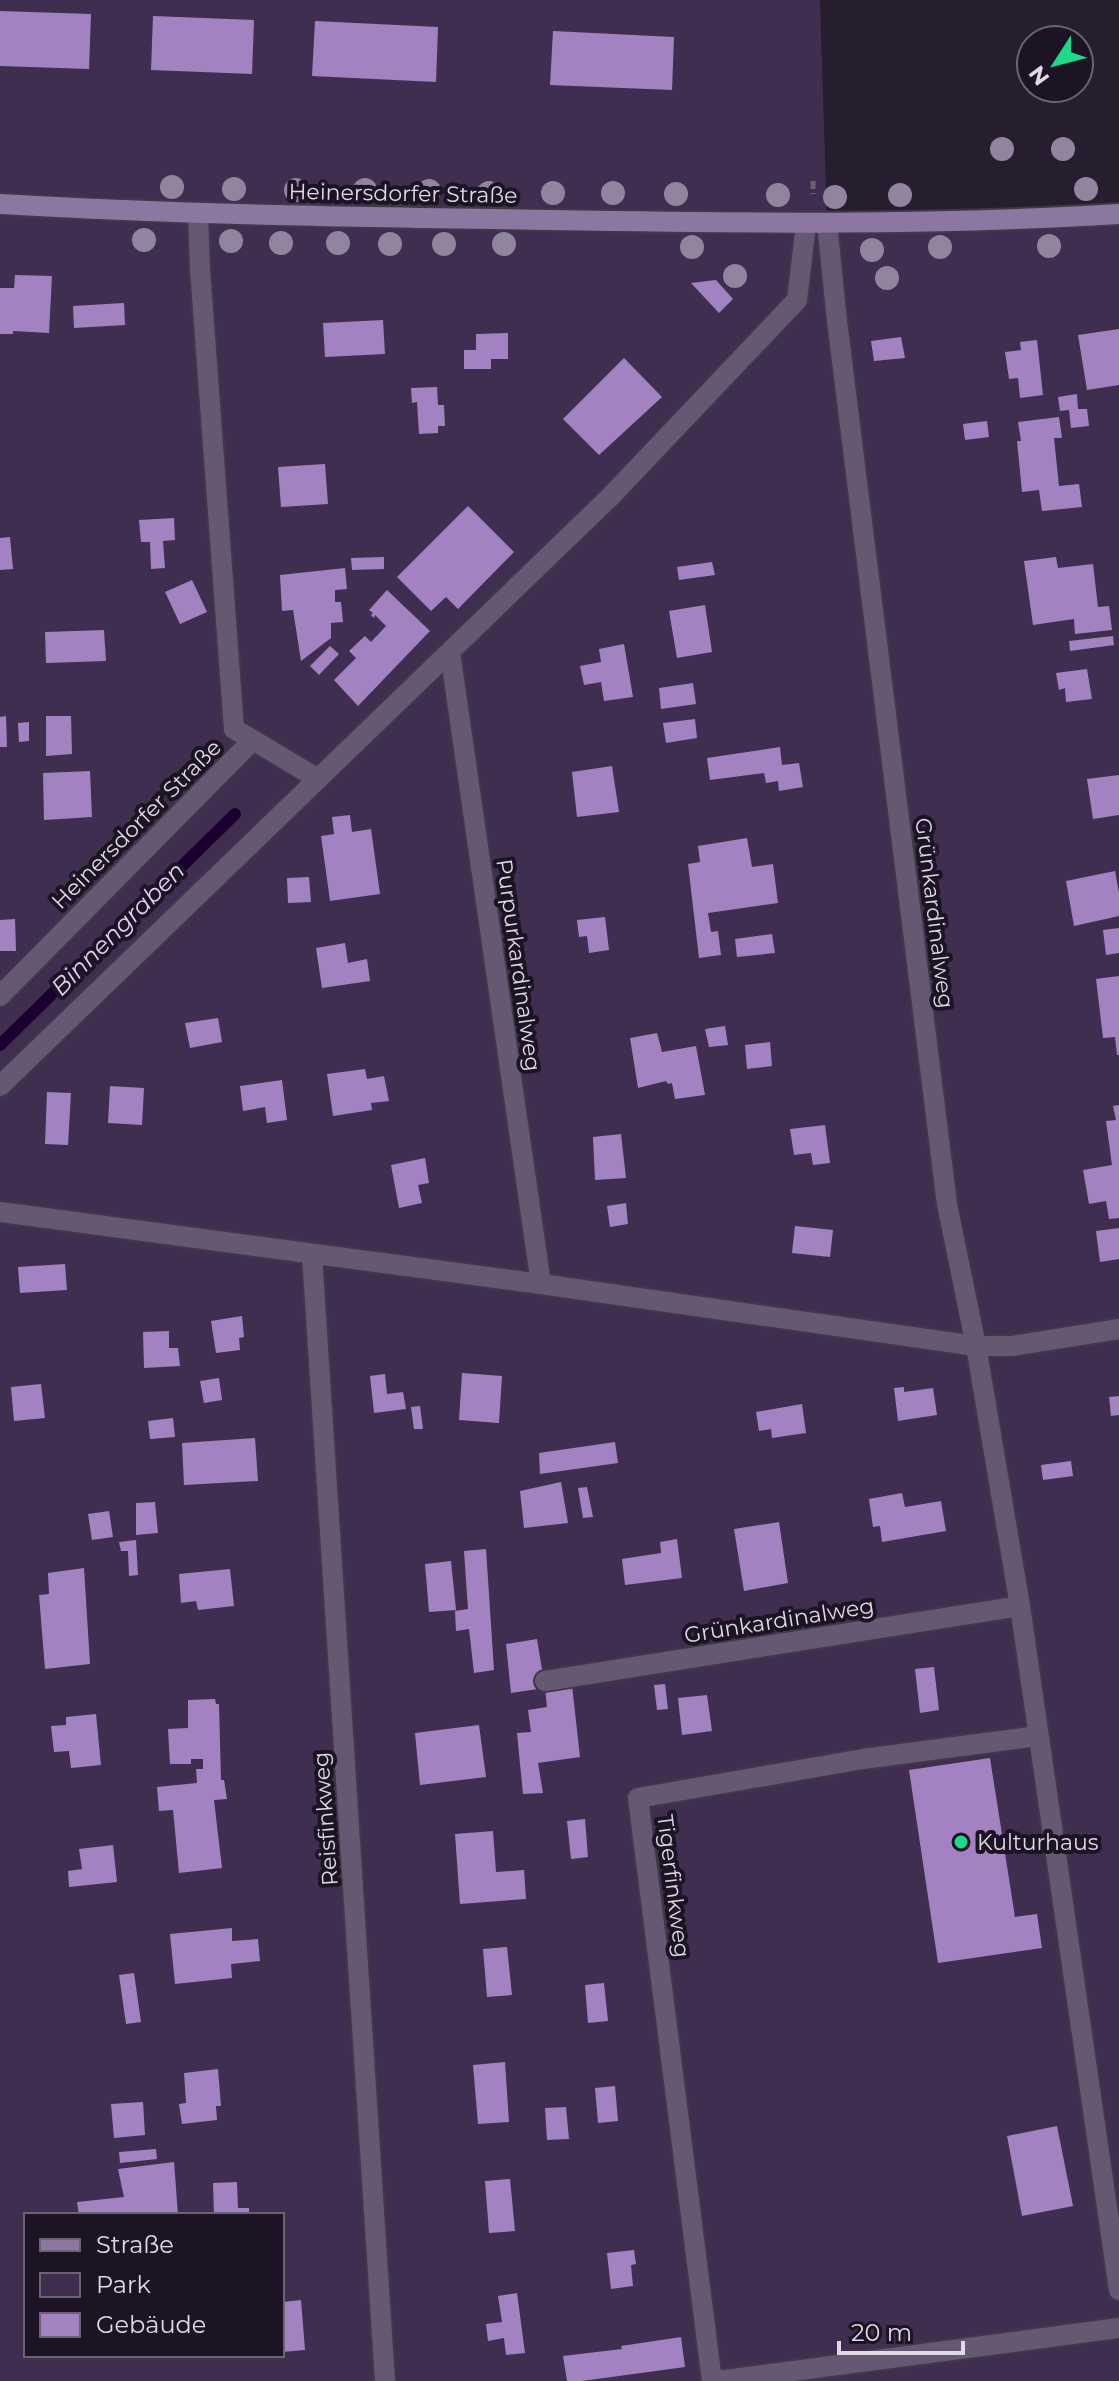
<svg xmlns="http://www.w3.org/2000/svg" width="1119" height="2381" font-family="Montserrat,sans-serif">
  <style>
    .green { fill: #402e51; fill-rule: evenodd }
    .lines { fill: none; stroke-linecap: round; stroke-linejoin: round }
    .stream { stroke: #1b002f; stroke-width: 12 }
    .building { fill: #a282c0 }
    .service-casing { stroke: #403748; stroke-width: 24 }
    .secondary-casing { stroke: #403748; stroke-width: 24 }
    .path { stroke: #696170; stroke-width: 5; stroke-dasharray: 8 4; stroke-linecap: butt }
    .service { stroke: #655872; stroke-width: 20 }
    .secondary { stroke: #8c77a1; stroke-width: 20 }
    .tree { fill: #91849f }
    .poi-dot { fill: #1dd988; stroke: #1c1424; stroke-width: 3 }
    .labels { text-anchor: middle; stroke-width: 8; stroke-linejoin: round; paint-order: stroke }
    .street-label { font-size: 22px; fill: #ded9e5; stroke: #1c1424 }
    .poi-label { font-size: 22px; fill: #ded9e5; stroke: #1c1424; text-anchor: start }
    .water-label { font-size: 24px; font-style: italic; fill: #e1d0f3; stroke: #1c1424 }
  </style>
  <rect width="100%" height="100%" fill="#261d2e"/>
  <!-- green -->
  <path class="green" d="M0 0H820L827 223 1119 214V2381H0ZM26 2215H282V2355H26Z"/>
  <g class="lines">
    <!-- stream -->
    <path class="stream" d="M0 1045 235 814"/>
  </g>
  <!-- building -->
  <g class="building">
    <path d="M0 11 91 14 89 69 0 66Z"/>
    <path d="M153 16 254 20 252 74 151 70Z"/>
    <path d="M315 21 438 27 436 82 312 76Z"/>
    <path d="M553 31 674 37 672 90 550 85Z"/>
    <path d="M15 275 52 276 49 333 13 331V334H0V288H14Z"/>
    <path d="M716 280 733 299 719 313 691 283Z"/>
    <path d="M124 303 125 325 74 328 73 306Z"/>
    <path d="M383 320 385 354 325 357 323 323Z"/>
    <path d="M1119 329V385L1087 390 1078 335Z"/>
    <path d="M508 333V359H491V369H464V350H476V334Z"/>
    <path d="M901 337 905 358 874 361 871 341Z"/>
    <path d="M1037 340 1043 395 1020 398 1018 378 1009 379 1005 352 1021 350 1020 342Z"/>
    <path d="M624 358 662 397 599 455 563 419Z"/>
    <path d="M437 387 438 405H444L445 426H438V433L419 434 417 402 412 403 411 388Z"/>
    <path d="M1077 394 1078 409H1087L1089 426 1071 428 1069 410 1060 411 1058 397Z"/>
    <path d="M1059 417 1062 438H1054L1059 486 1079 484 1082 507 1042 511 1039 490 1022 492 1017 441H1021L1018 422Z"/>
    <path d="M987 421 989 437 965 440 963 424Z"/>
    <path d="M325 464 328 504 281 507 278 467Z"/>
    <path d="M468 506 514 552 458 609 446 597 431 611 397 577Z"/>
    <path d="M174 518 175 540 163 541 165 568 151 569 150 542H141L139 520Z"/>
    <path d="M10 537 13 569 0 570V538Z"/>
    <path d="M384 557V569L352 570 351 558Z"/>
    <path d="M1056 557 1058 568 1093 564 1098 607 1109 606 1112 630 1075 634 1074 619 1033 625 1024 561Z"/>
    <path d="M712 562 715 575 679 580 677 567Z"/>
    <path d="M345 568 347 589 335 590V602H341L343 622 331 623V638L301 661 293 610 282 611 280 575Z"/>
    <path d="M192 580 207 612 180 624 165 592Z"/>
    <path d="M387 590 430 631 358 706 334 680 356 658 349 651 365 636 371 642 386 626 375 615 374 618 371 615 373 613 369 610Z"/>
    <path d="M705 605 712 652 677 658 669 611Z"/>
    <path d="M104 630 106 661 46 663 45 632Z"/>
    <path d="M1113 636 1114 645 1070 651 1069 641Z"/>
    <path d="M624 644 633 697 604 701 601 682 584 685 580 666 601 662 599 649Z"/>
    <path d="M330 646 339 654 319 675 310 666Z"/>
    <path d="M1087 669 1092 699 1066 702 1065 688 1059 690 1056 673Z"/>
    <path d="M693 683 696 704 661 709 659 688Z"/>
    <path d="M6 716 7 747H0V717Z"/>
    <path d="M46 716H71L72 754 46 756Z"/>
    <path d="M695 719 697 738 666 743 663 723Z"/>
    <path d="M29 722V741L19 742 18 723Z"/>
    <path d="M780 747 782 765 799 763 803 787 779 791 778 781 766 783 764 773 710 780 707 758Z"/>
    <path d="M612 766 619 812 577 817 572 772Z"/>
    <path d="M90 771 92 817 44 820 43 773Z"/>
    <path d="M1119 775V815L1093 819 1087 779Z"/>
    <path d="M350 815 352 832 371 829 380 894 330 901 321 836 334 834 332 817Z"/>
    <path d="M747 838 752 867 773 864 778 903 708 913 711 932 718 931 721 955 699 958 688 864 700 862 698 846Z"/>
    <path d="M1115 871 1119 893V916L1074 926 1066 881Z"/>
    <path d="M309 877 311 902 288 903 287 878Z"/>
    <path d="M605 917 609 950 589 953 587 936 579 937 577 920Z"/>
    <path d="M15 919 16 951H0V920Z"/>
    <path d="M1119 928V953L1106 955 1103 930Z"/>
    <path d="M772 934 775 953 737 957 735 939Z"/>
    <path d="M345 943 348 963 367 959 370 981 322 988 316 948Z"/>
    <path d="M1119 976V1055H1117L1115 1037 1103 1038 1096 979Z"/>
    <path d="M218 1018 222 1042 190 1048 185 1023Z"/>
    <path d="M725 1026 728 1045 709 1047 705 1029Z"/>
    <path d="M657 1033 662 1052 696 1046 705 1095 675 1099 672 1083 668 1084 666 1081 638 1088 630 1038Z"/>
    <path d="M770 1042 772 1066 747 1069 745 1045Z"/>
    <path d="M365 1069 367 1079 384 1076 389 1101 371 1103 372 1110 333 1116 327 1074Z"/>
    <path d="M282 1080 287 1120 267 1123 265 1107 243 1111 240 1086Z"/>
    <path d="M110 1086 144 1088 142 1125 108 1123Z"/>
    <path d="M47 1092 71 1093 68 1145 45 1144Z"/>
    <path d="M1119 1105V1218L1109 1219 1106 1201 1089 1204 1083 1170 1112 1165 1106 1121 1116 1120 1113 1106Z"/>
    <path d="M825 1125 830 1163 813 1165 811 1153 794 1155 790 1129Z"/>
    <path d="M621 1134 626 1178 595 1180 593 1137Z"/>
    <path d="M425 1158 429 1183 418 1185 422 1203 399 1208 391 1165Z"/>
    <path d="M626 1203 628 1224 610 1227 607 1206Z"/>
    <path d="M795 1226 833 1230 830 1257 792 1253Z"/>
    <path d="M1119 1228V1259L1100 1262 1096 1231Z"/>
    <path d="M65 1264 67 1290 20 1293 18 1267Z"/>
    <path d="M242 1316 244 1337 239 1338 240 1350 216 1353 211 1321Z"/>
    <path d="M169 1331V1348H178L180 1366 144 1368 143 1332Z"/>
    <path d="M462 1373 502 1376 499 1423 459 1420Z"/>
    <path d="M385 1374 387 1394 403 1392 406 1409 374 1413 370 1376Z"/>
    <path d="M219 1378 222 1400 204 1403 200 1381Z"/>
    <path d="M41 1384 45 1418 14 1421 11 1387Z"/>
    <path d="M904 1387V1392L933 1388 937 1415 898 1421 894 1388Z"/>
    <path d="M1119 1396V1415L1111 1416 1109 1397Z"/>
    <path d="M802 1404 806 1433 772 1438 771 1429 759 1431 756 1412Z"/>
    <path d="M420 1406 423 1429H414L411 1407Z"/>
    <path d="M173 1418 175 1437 150 1439 148 1421Z"/>
    <path d="M255 1438 258 1481 184 1485 182 1443Z"/>
    <path d="M615 1442 618 1463 540 1474 539 1453Z"/>
    <path d="M1071 1461 1073 1476 1043 1480 1041 1465Z"/>
    <path d="M561 1482 568 1523 524 1528 520 1491Z"/>
    <path d="M587 1487 593 1517 583 1518 578 1488Z"/>
    <path d="M902 1493 905 1507 941 1501 946 1531 882 1542 880 1526 873 1527 869 1499Z"/>
    <path d="M155 1502 158 1533 136 1535V1503Z"/>
    <path d="M109 1511 113 1537 92 1540 88 1514Z"/>
    <path d="M779 1522 788 1583 744 1591 734 1529Z"/>
    <path d="M677 1539 682 1578 625 1585 622 1559 661 1553 660 1542Z"/>
    <path d="M136 1540 138 1575 129 1576 128 1551H121L119 1542Z"/>
    <path d="M486 1549 494 1670 474 1673 469 1629 456 1631 455 1611 468 1609 464 1551Z"/>
    <path d="M451 1561 456 1610 429 1612 425 1564Z"/>
    <path d="M84 1568 90 1664 45 1669 39 1595 49 1594 48 1573Z"/>
    <path d="M230 1569 234 1606 198 1610 196 1601 181 1603 179 1574Z"/>
    <path d="M537 1639 545 1688 511 1693 506 1644Z"/>
    <path d="M934 1667 939 1710 920 1713 915 1669Z"/>
    <path d="M665 1684 668 1709 657 1710 654 1685Z"/>
    <path d="M572 1685 580 1757 538 1763 543 1793 523 1794 517 1733 531 1732 528 1710 547 1707 545 1688Z"/>
    <path d="M707 1695 712 1731 682 1735 678 1698Z"/>
    <path d="M215 1699 216 1704H219L221 1780H224L227 1799 214 1800 222 1868 179 1873 173 1810 159 1811 157 1787 197 1783 196 1769H203V1759H191V1764H170L168 1729 188 1728V1700Z"/>
    <path d="M96 1714 101 1765 71 1768 69 1751 54 1752 51 1726 66 1725V1717Z"/>
    <path d="M479 1725 486 1777 420 1785 415 1733Z"/>
    <path d="M990 1758 1015 1917 1037 1914 1042 1948 938 1963 909 1770Z"/>
    <path d="M585 1819 588 1857 571 1859 567 1821Z"/>
    <path d="M493 1831 496 1872 524 1870 526 1899 460 1904 455 1834Z"/>
    <path d="M113 1845 117 1882 69 1887 68 1871 82 1869 79 1849Z"/>
    <path d="M232 1928V1941L258 1939 260 1961 231 1964 232 1978 175 1984 170 1934Z"/>
    <path d="M507 1947 512 1995 487 1997 483 1949Z"/>
    <path d="M134 1973 141 2022 126 2024 119 1975Z"/>
    <path d="M604 1983 608 2021 588 2023 585 1985Z"/>
    <path d="M505 2062 509 2122 478 2124 473 2065Z"/>
    <path d="M218 2069 221 2106H216L217 2120 182 2124 179 2104 186 2103 184 2073Z"/>
    <path d="M615 2086 618 2121 598 2123 595 2088Z"/>
    <path d="M143 2102 145 2135 114 2138 111 2104Z"/>
    <path d="M566 2107 569 2139 547 2140 545 2108Z"/>
    <path d="M1057 2126 1073 2206 1022 2216 1007 2136Z"/>
    <path d="M156 2149 157 2159 120 2163 119 2152Z"/>
    <path d="M174 2162 178 2215H79L77 2202 124 2197 118 2169Z"/>
    <path d="M510 2179 515 2231 489 2233 485 2181Z"/>
    <path d="M237 2182 238 2208H249V2215H214L213 2183Z"/>
    <path d="M634 2250 636 2264 631 2265 633 2286 611 2289 607 2253Z"/>
    <path d="M517 2293 525 2353 506 2355 504 2338 488 2341 486 2324 502 2322 498 2296Z"/>
    <path d="M301 2300 305 2350 282 2352V2302Z"/>
    <path d="M681 2337 685 2367 582 2381H567L563 2356 622 2349 621 2346Z"/>
  </g>
  <g class="lines">
    <!-- service casing -->
    <g class="service-casing">
      <g id="service">
        <path d="M198 214 200 269 234 729 253 740"/>
        <path d="M827 223 837 321 947 1204 976 1346 1020 1606 1119 2290"/>
        <path d="M450 652 541 1284"/>
        <path d="M0 996 253 740 318 779"/>
        <path d="M0 1086 611 496 797 300 806 224"/>
        <path d="M0 1212 541 1284 976 1346H1012L1119 1329"/>
        <path d="M312 1255 385 2381"/>
        <path d="M545 1681 1020 1606"/>
        <path d="M712 2381 638 1798 863 1759 1038 1736"/>
        <path d="M717 2381 1119 2328"/>
      </g>
    </g>
    <!-- secondary casing -->
    <g class="secondary-casing">
      <path id="secondary" d="M0 204C183 215 367 217 550 220 740 223 930 226 1119 214"/>
    </g>
    <!-- path -->
    <path class="path" d="M813 181V194"/>
    <!-- service -->
    <use href="#service" class="service"/>
    <!-- secondary -->
    <use href="#secondary" class="secondary"/>
  </g>
  <!-- trees -->
  <g class="tree">
    <circle cx="1002" cy="149" r="12"/>
    <circle cx="1063" cy="149" r="12"/>
    <circle cx="172" cy="187" r="12"/>
    <circle cx="234" cy="189" r="12"/>
    <circle cx="1086" cy="189" r="12"/>
    <circle cx="296" cy="190" r="12"/>
    <circle cx="365" cy="190" r="12"/>
    <circle cx="429" cy="191" r="12"/>
    <circle cx="489" cy="193" r="12"/>
    <circle cx="553" cy="193" r="12"/>
    <circle cx="613" cy="193" r="12"/>
    <circle cx="676" cy="194" r="12"/>
    <circle cx="778" cy="195" r="12"/>
    <circle cx="900" cy="195" r="12"/>
    <circle cx="835" cy="197" r="12"/>
    <circle cx="144" cy="240" r="12"/>
    <circle cx="231" cy="241" r="12"/>
    <circle cx="281" cy="243" r="12"/>
    <circle cx="338" cy="243" r="12"/>
    <circle cx="390" cy="244" r="12"/>
    <circle cx="444" cy="244" r="12"/>
    <circle cx="504" cy="244" r="12"/>
    <circle cx="1049" cy="246" r="12"/>
    <circle cx="692" cy="247" r="12"/>
    <circle cx="940" cy="247" r="12"/>
    <circle cx="872" cy="250" r="12"/>
    <circle cx="735" cy="276" r="12"/>
    <circle cx="887" cy="278" r="12"/>
  </g>
  <!-- markers -->
  <circle class="poi-dot" cx="961" cy="1842" r="8"/>
  <g class="labels">
    <!-- street labels -->
    <g class="street-label">
      <text transform="translate(403 193) rotate(1)" y="8">Heinersdorfer Straße</text>
      <text transform="translate(136 824) rotate(-45)" y="8">Heinersdorfer Straße</text>
      <text transform="translate(935 913) rotate(83)" y="8">Grünkardinalweg</text>
      <text transform="translate(519 965) rotate(82)" y="8">Purpurkardinalweg</text>
      <text transform="translate(779 1620) rotate(-9)" y="8">Grünkardinalweg</text>
      <text transform="translate(325 1819) rotate(-94)" y="8">Reisfinkweg</text>
      <text transform="translate(674 1886) rotate(83)" y="8">Tigerfinkweg</text>
    </g>
    <!-- poi labels -->
    <g class="poi-label">
      <text x="977" y="1850">Kulturhaus</text>
    </g>
    <!-- water labels -->
    <g class="water-label">
      <text transform="translate(118 929) rotate(-45)" y="8">Binnengraben</text>
    </g>
  </g>
  <!-- legend -->
  <rect x="24" y="2213" width="260" height="144" fill="#1c1424" stroke="#6a6371" stroke-width="2"/>
  <rect x="40" y="2239" width="40" height="12" fill="#8c77a1" stroke="#6a6371" stroke-width="2"/>
  <text x="96" y="2253" font-size="24" fill="#ded9e5">Straße</text>
  <rect x="40" y="2273" width="40" height="24" fill="#402e51" stroke="#6a6371" stroke-width="2"/>
  <text x="96" y="2293" font-size="24" fill="#ded9e5">Park</text>
  <rect x="40" y="2313" width="40" height="24" fill="#a282c0" stroke="#6a6371" stroke-width="2"/>
  <text x="96" y="2333" font-size="24" fill="#ded9e5">Gebäude</text>
  <!-- north arrow -->
  <g transform="translate(1055 64) rotate(234)"><circle r="38" fill="#1c1424" stroke="#6a6371" stroke-width="2"/>
  <path d="M0-6L14 30L0 20L-14 30Z" fill="#1dd988"/>
  <text y="-12" font-size="22" font-weight="bold" text-anchor="middle" fill="#ded9e5">N</text>
  </g>
  <!-- scale -->
  <path d="M839 2341v12h124v-12" fill="none" stroke="#ded9e5" stroke-width="4"/>
  <text x="851" y="2341" font-size="24" fill="#ded9e5" stroke="#1c1424" stroke-width="6" paint-order="stroke">20 m</text>
</svg>
